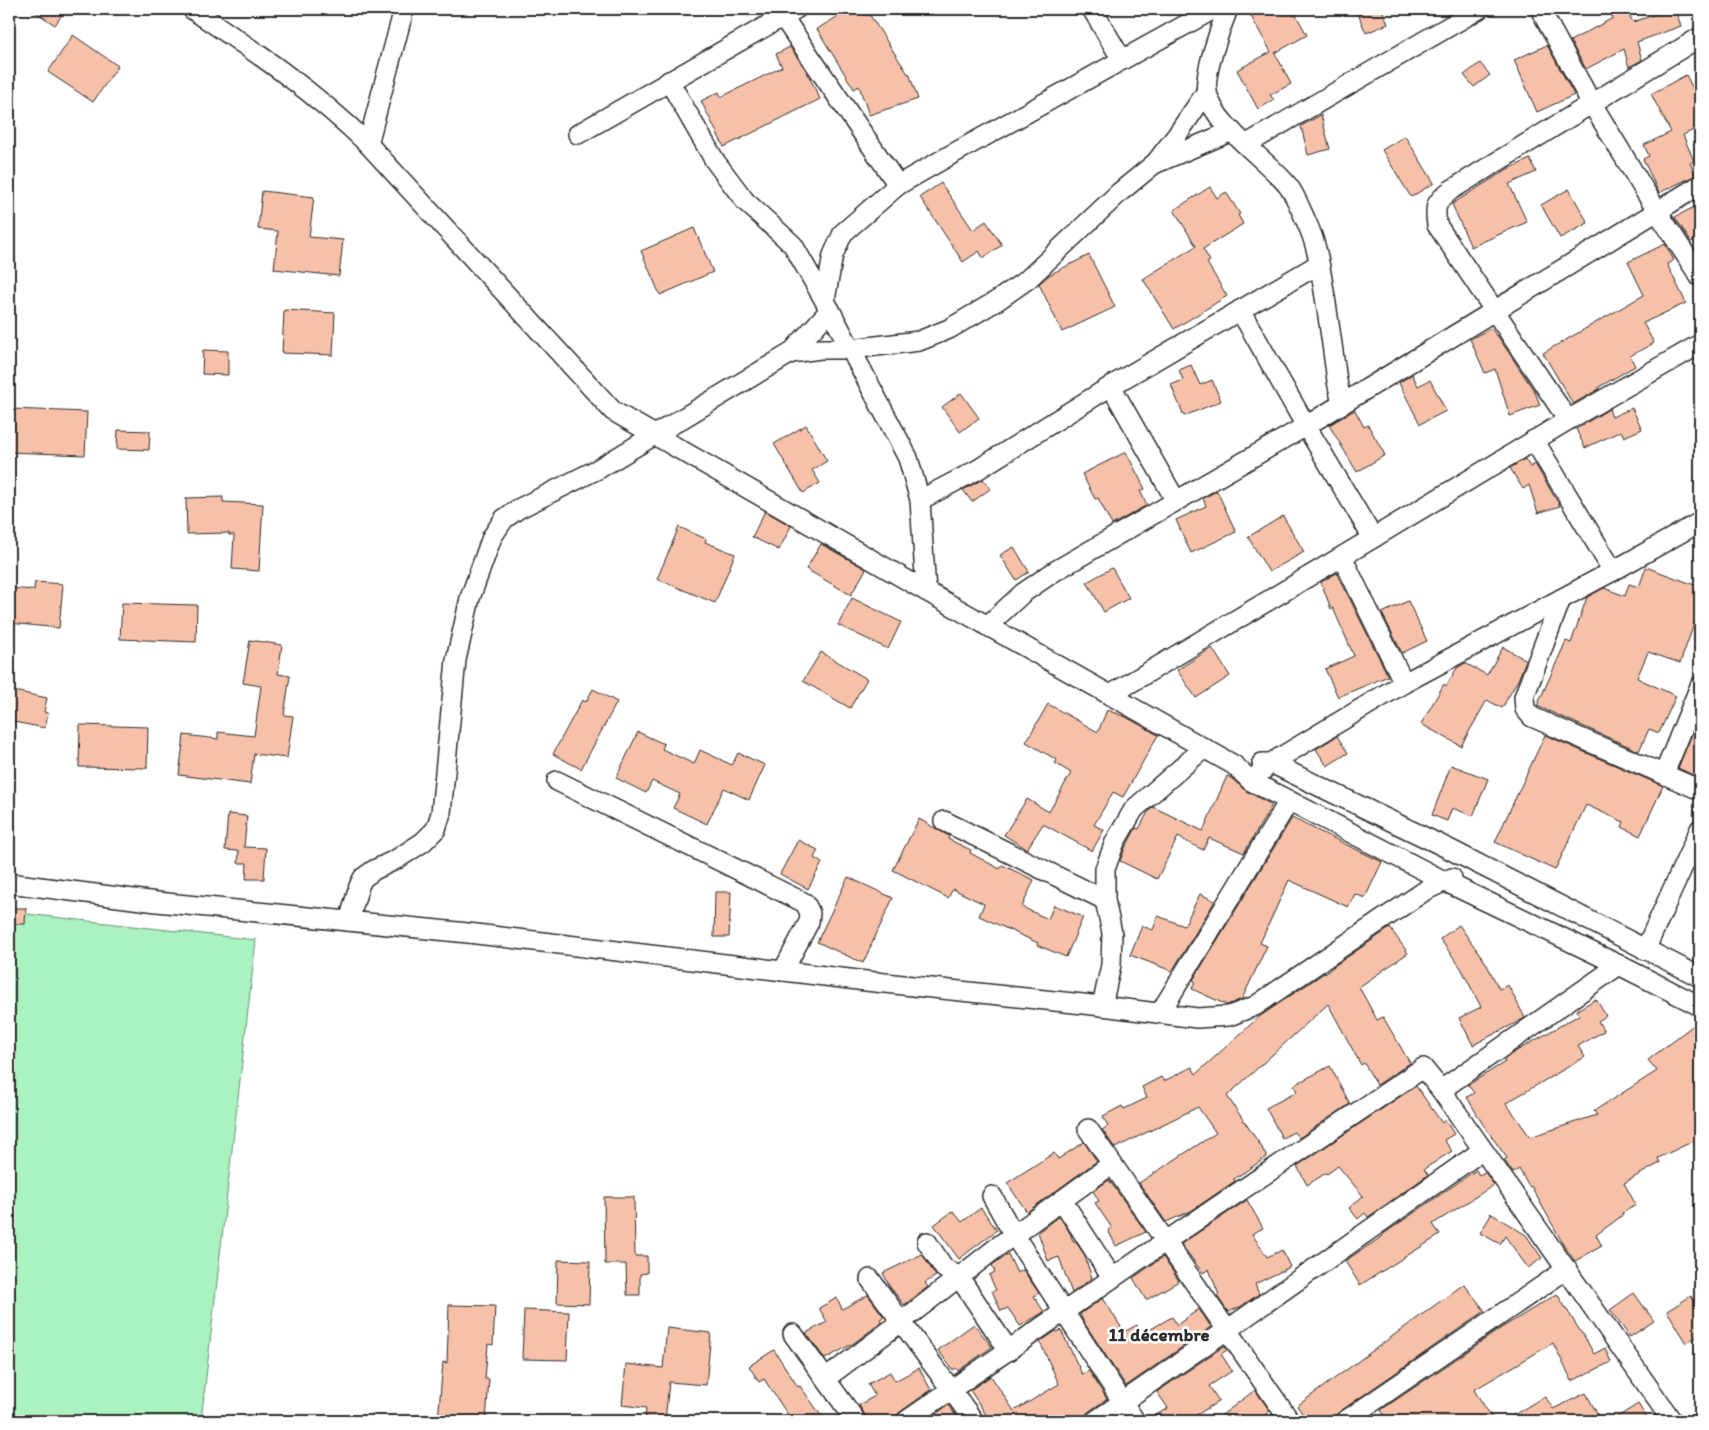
<svg xmlns="http://www.w3.org/2000/svg" width="1709" height="1430" font-family="Itim,sans-serif">
  <style>
    .green { fill: #aaf2bf; stroke: #6a8e75 }
    .building { fill: #f7c1a9; stroke: #2b2b2b }
    .lines { fill: none; stroke-linecap: round; stroke-linejoin: round }
    .minor-casing { stroke: #2b2b2b; stroke-width: 22 }
    .minor { stroke: #fff; stroke-width: 19 }
    .labels { text-anchor: middle; stroke-width: 5; stroke-linejoin: round; paint-order: stroke }
    .neighbourhood-label { font-size: 19px; font-weight: bold; fill: #2b2b2b; stroke: #fff }
  </style>
  <rect width="100%" height="100%" fill="#fff"/>
  <filter id="ink" filterUnits="userSpaceOnUse"><feTurbulence type="fractalNoise" baseFrequency=".02" numOctaves="2"/><feDisplacementMap in="SourceGraphic" scale="10" xChannelSelector="R" yChannelSelector="G"/><feConvolveMatrix kernelMatrix="1 2 1 2 8 2 1 2 1" color-interpolation-filters="sRGB"/></filter>
  <g filter="url(#ink)">
    <!-- green -->
    <path class="green" d="M9 912 256 940 201 1421H9Z"/>
    <!-- building -->
    <g class="building">
      <path d="M31 9H66L55 25Z"/>
      <path d="M850 9H866L908 74 909 73 918 99 869 115 859 86 854 89 817 29Z"/>
      <path d="M1247 9H1289L1293 16 1296 15 1307 35 1275 53 1291 84 1270 95 1274 100 1258 109 1237 70 1271 52Z"/>
      <path d="M1356 9H1382L1388 24 1366 33Z"/>
      <path d="M1608 9H1626L1633 22 1671 9H1675L1681 26 1637 42 1642 60 1629 67 1624 49 1586 69 1570 41 1613 18Z"/>
      <path d="M73 35 118 66 93 102 48 72Z"/>
      <path d="M1547 45 1574 95 1537 112 1514 60Z"/>
      <path d="M790 47 806 70 820 99 724 147 701 101 719 92 721 97 782 67 776 54Z"/>
      <path d="M1480 63 1490 75 1474 87 1464 75Z"/>
      <path d="M1686 75 1700 102V127L1683 135 1694 161 1690 163 1696 175 1659 193 1643 159 1649 156 1644 145 1671 132 1651 94Z"/>
      <path d="M1321 115 1330 149 1308 155 1301 126Z"/>
      <path d="M1405 136 1434 183 1411 197 1382 150Z"/>
      <path d="M1530 159 1536 172 1509 184 1527 222 1471 247 1452 204 1511 167 1512 166 1513 167Z"/>
      <path d="M941 183 973 230 986 221 1002 245 983 258 979 251 963 262 920 197Z"/>
      <path d="M1210 187 1217 198 1226 192 1240 214 1238 215 1243 224 1203 249 1210 261 1207 263 1227 296 1174 329 1143 279 1196 246 1174 210Z"/>
      <path d="M1569 189 1588 223 1560 238 1541 205Z"/>
      <path d="M262 191 314 197 309 237 343 240 339 276 274 269 278 231 258 229Z"/>
      <path d="M1700 204V237L1691 242 1675 217Z"/>
      <path d="M694 228 713 272 660 295 641 251Z"/>
      <path d="M1665 244 1674 260 1667 264 1686 303 1643 323 1654 343 1630 356 1635 366 1599 387V389L1573 404 1543 353 1644 295 1628 262Z"/>
      <path d="M1089 255 1115 307 1062 332 1039 284 1049 275Z"/>
      <path d="M284 310 335 313 333 355 282 353Z"/>
      <path d="M1492 328 1496 336 1497 335 1535 392 1540 405 1510 416 1495 369 1485 373 1470 339Z"/>
      <path d="M203 350 228 351V375L202 374Z"/>
      <path d="M1191 365 1200 385 1212 380 1221 401 1184 416 1171 385 1183 380 1179 370Z"/>
      <path d="M1412 374 1418 386 1430 380 1446 411 1420 424 1399 383Z"/>
      <path d="M961 393 979 418 960 432 942 407Z"/>
      <path d="M1632 408 1642 429 1624 437 1621 431 1585 448 1576 429 1609 409 1612 417Z"/>
      <path d="M11 409 87 412 85 455 9 452Z"/>
      <path d="M1355 410 1364 427 1368 425 1385 455 1357 472 1329 425Z"/>
      <path d="M806 425 827 461 812 470 820 483 803 493 774 444Z"/>
      <path d="M118 430 150 431 149 450 117 449Z"/>
      <path d="M1126 452 1145 489 1140 491 1147 505 1112 525 1098 498 1095 499 1082 474Z"/>
      <path d="M1525 459 1530 467 1535 464 1560 506 1538 513 1529 485 1523 489 1510 468Z"/>
      <path d="M983 479 990 489 972 502 963 490Z"/>
      <path d="M1217 491 1236 532 1191 553 1176 520 1206 506 1203 498Z"/>
      <path d="M223 497V502L263 504 259 571 232 569 234 535H229V533L187 534 186 498Z"/>
      <path d="M765 511 791 526 779 550 752 537Z"/>
      <path d="M1283 516 1304 552 1269 572 1248 537Z"/>
      <path d="M679 527 706 539 705 542 735 554 715 603 657 579Z"/>
      <path d="M821 544 866 569 851 595 806 569Z"/>
      <path d="M1014 547 1029 572 1016 580 1000 555Z"/>
      <path d="M1646 567 1700 587V617L1697 616 1680 663 1648 652 1637 678 1676 696 1659 733 1649 729 1639 751 1537 706 1566 641 1571 643 1587 597 1604 588 1625 596 1629 584 1639 587Z"/>
      <path d="M1112 568 1129 598 1104 612 1087 582Z"/>
      <path d="M1337 573 1388 676 1338 697 1325 669 1354 656 1333 608 1331 609 1321 582Z"/>
      <path d="M35 582 63 584 59 628 9 623V588L34 590Z"/>
      <path d="M852 598 901 622 888 649 838 625Z"/>
      <path d="M1408 601 1427 641 1402 653 1382 613Z"/>
      <path d="M122 603 197 605 196 642 120 639Z"/>
      <path d="M250 640 282 645 278 674 290 676 284 715 293 716 287 758 254 754 250 784 179 775 184 735 218 739V732L254 736 261 686 243 683Z"/>
      <path d="M1503 647 1526 660 1518 680 1502 708 1487 700 1461 746 1421 724 1444 684 1446 686 1457 668 1465 663 1487 675Z"/>
      <path d="M1212 648 1230 676 1196 698 1177 670Z"/>
      <path d="M821 652 867 679 850 708 803 681Z"/>
      <path d="M593 689 617 702 581 769 553 754 582 700 586 702Z"/>
      <path d="M9 690 47 698 44 712 48 713 45 728 9 721Z"/>
      <path d="M1048 704 1098 732 1107 710 1126 717 1158 735 1123 797 1113 792 1094 825 1104 830 1092 851 1043 824 1027 849 1004 835 1027 799 1049 812 1071 773 1055 763 1057 760 1026 742Z"/>
      <path d="M1700 715V778L1678 768Z"/>
      <path d="M80 725 148 727 147 768 79 767Z"/>
      <path d="M638 732 664 744 662 749 694 764 700 750 732 765 738 753 765 765 749 800 724 788 707 824 673 808 680 794 652 781 646 793 616 778Z"/>
      <path d="M1545 735 1663 786 1640 836 1622 827 1624 822 1586 805 1555 870 1495 842Z"/>
      <path d="M1337 736 1348 753 1327 766 1316 749Z"/>
      <path d="M1451 765 1488 779 1473 816 1452 808 1447 821 1432 815Z"/>
      <path d="M1227 776 1231 778 1246 791 1272 805 1244 853 1209 838 1203 850 1178 837 1157 879 1120 861 1125 848 1136 828 1139 829 1148 812 1153 807 1203 831Z"/>
      <path d="M228 814 247 816 244 847 266 848 264 879H246L247 863H238L239 851 225 850Z"/>
      <path d="M1292 818 1382 862 1365 898 1355 894 1348 907 1289 880 1260 943 1267 946 1242 999 1227 1005 1192 989 1195 981 1193 980Z"/>
      <path d="M919 819 949 836 948 839 971 850 970 853 1000 869 1002 865 1034 880 1022 907 1048 919 1054 905 1083 917 1066 957 1037 945 1038 943 979 916 984 904 953 889 948 898 893 870Z"/>
      <path d="M798 840 818 850 814 858 822 863 808 889 780 874Z"/>
      <path d="M848 877 893 898 863 963 817 942Z"/>
      <path d="M715 892H731L729 937H714Z"/>
      <path d="M1200 894 1215 901 1172 971 1130 955 1142 926 1153 930 1158 916 1184 926Z"/>
      <path d="M9 908H26L25 924H9Z"/>
      <path d="M1459 925 1486 963 1499 989 1508 985 1525 1018 1473 1045 1459 1018 1481 1007 1461 968 1440 939Z"/>
      <path d="M1390 928 1408 953 1359 987 1377 1020 1383 1017 1410 1063 1377 1085 1364 1063 1361 1065 1328 1004 1227 1096 1263 1149H1262L1267 1157 1234 1179 1235 1181 1191 1211 1166 1222 1139 1183 1216 1133 1198 1107 1115 1148 1102 1130 1108 1126 1103 1116 1122 1106 1124 1109 1147 1098 1142 1087 1161 1077 1164 1081 1192 1067 1196 1074 1259 1017 1324 973 1325 974 1334 966Z"/>
      <path d="M1596 999 1606 1016 1598 1021 1604 1031 1578 1046 1585 1057 1506 1103 1530 1137 1597 1115 1594 1111 1657 1071 1648 1060 1700 1020V1138L1658 1158 1660 1163 1624 1183 1636 1205 1622 1213 1623 1215 1596 1235 1602 1246 1575 1261 1565 1247 1531 1186 1529 1187 1519 1169 1513 1173 1504 1160 1507 1158 1482 1123 1467 1097 1474 1093 1468 1085 1505 1062 1504 1060 1513 1053 1579 1015 1577 1010Z"/>
      <path d="M1330 1066 1350 1104 1299 1138 1294 1132 1282 1138 1266 1108 1297 1092 1294 1085Z"/>
      <path d="M1416 1086 1442 1123 1445 1120 1454 1134 1444 1140 1452 1151 1424 1169 1428 1175 1368 1217 1365 1213 1358 1219 1349 1208 1363 1196 1338 1166 1327 1174 1326 1173 1307 1185 1297 1166Z"/>
      <path d="M1084 1142 1097 1161 1027 1212 1007 1183 1054 1153 1058 1159Z"/>
      <path d="M1476 1170 1479 1175 1485 1172 1494 1185 1433 1224 1440 1235 1360 1285 1345 1261 1383 1236 1382 1235Z"/>
      <path d="M1109 1180 1146 1232 1116 1246 1108 1230 1112 1228 1095 1203 1099 1201 1093 1191Z"/>
      <path d="M604 1197H634L635 1256H647V1273L640 1274V1295H627L626 1264H605Z"/>
      <path d="M1247 1200 1263 1228 1252 1234 1267 1257 1282 1250 1290 1267 1255 1284 1259 1294 1240 1307 1228 1312 1217 1296 1219 1295 1209 1269 1203 1273 1181 1244Z"/>
      <path d="M981 1208 997 1230 959 1259 934 1225 953 1211 962 1222Z"/>
      <path d="M1490 1213 1526 1235 1542 1258 1528 1268 1505 1236 1500 1244 1480 1233 1491 1215Z"/>
      <path d="M1059 1216 1070 1233 1073 1241H1075L1084 1254 1092 1278 1072 1293 1059 1257 1048 1261 1038 1232Z"/>
      <path d="M922 1254 936 1276 925 1283 928 1287 904 1305 890 1287 883 1273Z"/>
      <path d="M1008 1254 1017 1273 1023 1270 1039 1293 1034 1296 1044 1312 1020 1326 1008 1308 1001 1311 992 1291 996 1290 989 1275 995 1272 992 1265Z"/>
      <path d="M1163 1257 1179 1281 1146 1300 1133 1278Z"/>
      <path d="M558 1260 590 1261 589 1304 557 1303Z"/>
      <path d="M1464 1284 1485 1311 1339 1412 1335 1416 1334 1421H1308L1297 1406Z"/>
      <path d="M1634 1293 1654 1321 1630 1337 1610 1310Z"/>
      <path d="M1557 1294 1582 1334H1583L1594 1354 1605 1348 1611 1362 1572 1381 1553 1343 1474 1390 1494 1421H1388L1381 1410 1503 1327Z"/>
      <path d="M868 1295 884 1317 880 1319 882 1322 854 1343 825 1359 806 1333 827 1322 819 1308 837 1298 842 1309Z"/>
      <path d="M1691 1296 1700 1311V1335L1687 1343 1667 1311Z"/>
      <path d="M1103 1298 1124 1332 1137 1325 1142 1334 1172 1317 1177 1325 1199 1309 1211 1327 1126 1386 1083 1321 1080 1314Z"/>
      <path d="M449 1305 495 1306 493 1345 488 1344 485 1379H489L486 1421H438L443 1362 447 1363Z"/>
      <path d="M524 1310 569 1312 567 1360 522 1359Z"/>
      <path d="M974 1324 992 1347 958 1371 956 1368 953 1370 938 1350Z"/>
      <path d="M667 1328 711 1333 706 1385 669 1382 665 1421H645L646 1408 622 1405 626 1364 663 1368Z"/>
      <path d="M1061 1330 1082 1374 1089 1371 1107 1399 1088 1412 1085 1416 1084 1421H990L970 1390 991 1376 1014 1411 1059 1384 1040 1342 1056 1331 1057 1332Z"/>
      <path d="M1224 1346 1227 1350 1221 1354 1232 1371 1209 1386 1219 1401 1187 1421H1146L1168 1408 1157 1392Z"/>
      <path d="M774 1350 798 1387 800 1386 825 1421H792L764 1379 759 1382 749 1366Z"/>
      <path d="M919 1368 931 1390 900 1412 896 1416 895 1421H867L865 1415 859 1405 875 1396 868 1384 890 1372 895 1381Z"/>
      <path d="M1255 1390 1270 1411 1257 1421H1214Z"/>
      <path d="M1586 1393 1601 1421H1504L1545 1396 1553 1409Z"/>
      <path d="M1638 1404 1649 1421H1611Z"/>
      <path d="M948 1405 960 1421H926L930 1418Z"/>
    </g>
    <g class="lines">
      <!-- minor casing -->
      <g class="minor-casing">
        <g id="minor">
          <path d="M192 9C253 50 315 92 368 144L613 411 926 591 1234 765 1251 781 1446 882 1619 965 1700 1006"/>
          <path d="M774 9 783 17 898 185"/>
          <path d="M1092 9 1122 60"/>
          <path d="M1228 9C1221 26 1203 75 1207 93 1216 128 1266 158 1289 187 1296 197 1301 210 1306 221 1317 244 1320 266 1324 291 1329 321 1333 351 1337 381L1342 404"/>
          <path d="M1540 9 1592 104 1657 211 1700 277"/>
          <path d="M669 81 715 161 745 201 793 245 830 310 908 458 920 500 926 591"/>
          <path d="M578 134 796 9"/>
          <path d="M368 144 404 9"/>
          <path d="M1247 144 1479 9"/>
          <path d="M1157 161 1177 135 1207 91"/>
          <path d="M825 300 833 255 843 233 898 185 947 157 1214 9"/>
          <path d="M1240 310 1306 426 1373 538"/>
          <path d="M791 353 830 310"/>
          <path d="M1111 386 1176 501"/>
          <path d="M1568 420 1437 225C1434 205 1436 202 1451 190L1700 37"/>
          <path d="M1534 440 1613 571"/>
          <path d="M920 500 977 470 1111 386 1319 264"/>
          <path d="M1342 557 1404 683"/>
          <path d="M1561 599 1524 697 1525 709 1532 717 1700 790"/>
          <path d="M987 626 1023 593 1055 571 1306 426 1700 185"/>
          <path d="M1110 695 1373 538 1568 420 1700 344"/>
          <path d="M1262 763H1271L1447 848 1700 977"/>
          <path d="M1664 774 1700 686"/>
          <path d="M557 781 805 903 810 913 809 922 783 971"/>
          <path d="M1251 781 1271 763 1404 683 1613 571 1700 522"/>
          <path d="M944 821 1105 900"/>
          <path d="M9 883 157 902 468 933 866 981 1102 1006 1197 1018 1229 1016 1255 1006 1426 890 1452 878"/>
          <path d="M349 921 359 886 363 878 374 870 397 859 423 842 436 829 441 813 456 660 470 598 492 537 504 519 518 509 598 469 791 353 820 349H851L919 341 949 329 998 300 1028 279 1120 192 1154 164 1232 131"/>
          <path d="M1645 950 1700 829"/>
          <path d="M1102 1006 1111 965 1112 933 1105 900V869L1115 842 1134 809 1204 748"/>
          <path d="M1160 1013 1289 801"/>
          <path d="M1441 1090 1619 965"/>
          <path d="M1088 1129 1290 1421"/>
          <path d="M992 1196 1014 1235 1135 1421"/>
          <path d="M1062 1200 1112 1278"/>
          <path d="M927 1242 944 1268 959 1277 1009 1351"/>
          <path d="M870 1279 974 1421"/>
          <path d="M793 1334 856 1421"/>
          <path d="M825 1379 901 1322 1000 1245 1112 1164"/>
          <path d="M906 1421 1166 1241 1423 1068 1441 1090 1483 1150 1672 1421"/>
          <path d="M1095 1421 1227 1330 1483 1150"/>
          <path d="M1345 1421 1567 1269"/>
        </g>
      </g>
      <!-- minor -->
      <use href="#minor" class="minor"/>
    </g>
  </g>
  <g class="labels">
    <!-- neighbourhood labels -->
    <g class="neighbourhood-label">
      <text x="1159" y="1341">11 décembre</text>
    </g>
  </g>
  <!-- margin -->
  <rect width="1709" height="1430" fill="none" stroke="#fff" stroke-width="30"/>
  <rect x="15" y="15" width="1679" height="1400" fill="none" stroke="#2b2b2b" stroke-width="2" filter="url(#ink)"/>
</svg>
